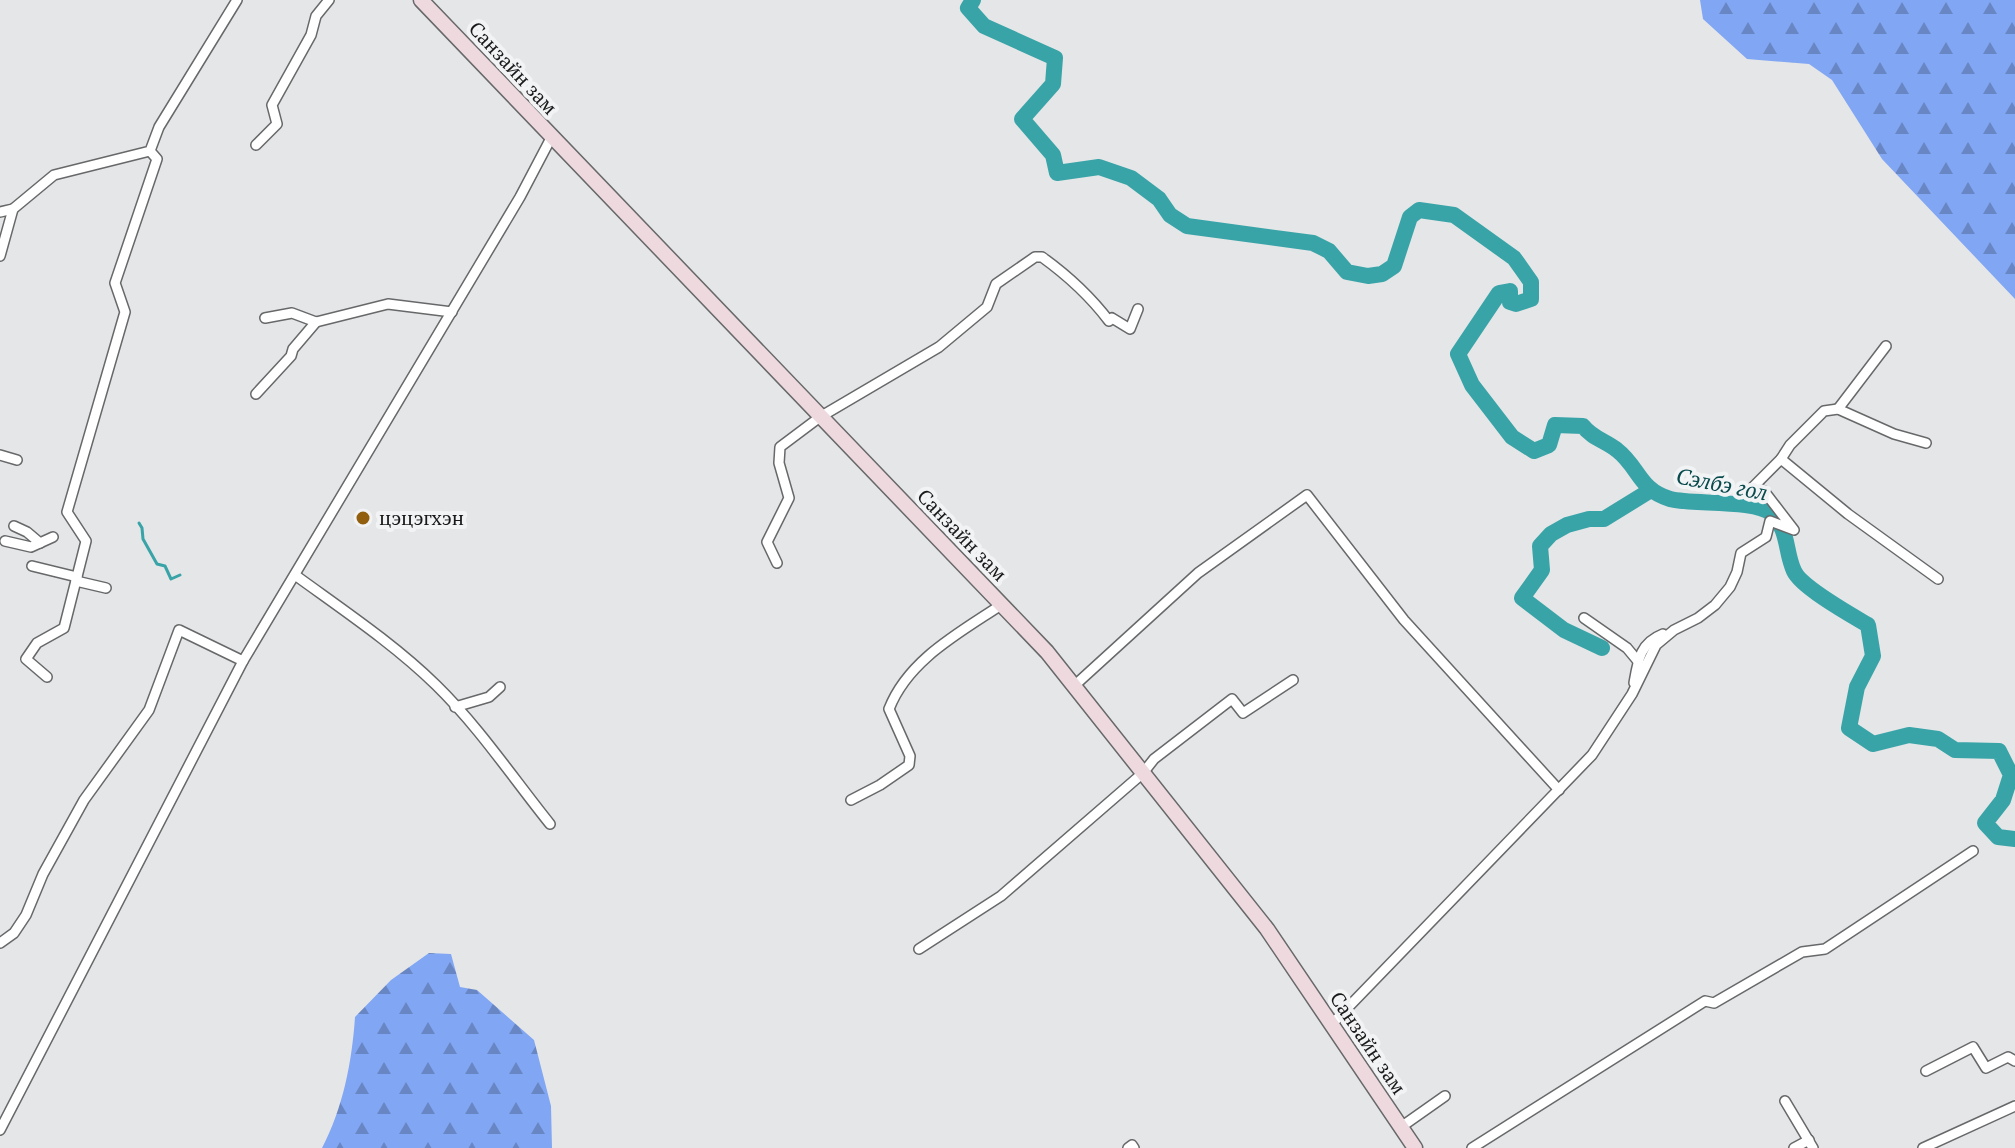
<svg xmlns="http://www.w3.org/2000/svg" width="2015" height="1148" font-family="'PT Serif',serif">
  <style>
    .forest { fill: url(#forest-firs) }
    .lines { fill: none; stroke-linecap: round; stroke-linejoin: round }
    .stream { stroke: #39a4a8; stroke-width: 3 }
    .river { stroke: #39a4a8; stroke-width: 16 }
    .street-casing { stroke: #676869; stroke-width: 12 }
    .secondary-casing { stroke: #676869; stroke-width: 17 }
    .street { stroke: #fff; stroke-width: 9 }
    .secondary { stroke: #eed9df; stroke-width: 14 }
    .poi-dot { fill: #915f0e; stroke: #f2f3f5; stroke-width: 3 }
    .labels { text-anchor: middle; stroke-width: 8; stroke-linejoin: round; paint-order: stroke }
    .street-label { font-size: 20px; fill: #191919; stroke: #f2f3f5 }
    .poi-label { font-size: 20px; fill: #191919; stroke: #f2f3f5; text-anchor: start }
    .water-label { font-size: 22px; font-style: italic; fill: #094a4d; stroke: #f2f3f5 }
  </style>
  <defs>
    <pattern id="forest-firs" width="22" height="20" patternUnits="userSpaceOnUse" patternTransform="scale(2)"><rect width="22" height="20" fill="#81a6f3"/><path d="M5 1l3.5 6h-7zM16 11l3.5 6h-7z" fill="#6986c4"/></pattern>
  </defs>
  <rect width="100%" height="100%" fill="#e5e6e7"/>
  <!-- forest -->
  <g class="forest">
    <path d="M1700 0H2015V299L1882 159 1832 80 1809 64 1747 59 1703 19Z"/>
    <path d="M429 953 451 954 460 987 477 990 534 1040 551 1106 552 1148H322C343 1108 352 1062 355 1017L391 980Z"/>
  </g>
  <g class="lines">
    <!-- stream -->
    <path class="stream" d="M139 523 142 528 143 539 157 564 165 566 171 579 180 575"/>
    <!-- river -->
    <g class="river">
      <path d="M973 0 968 8 984 26 1055 58 1053 84 1022 119 1053 155 1057 173 1099 167 1131 178 1159 199 1170 215 1187 226 1313 243 1329 251 1347 272 1368 276 1382 274 1394 266 1410 217 1419 210 1454 215 1514 258 1531 282V299L1516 304 1510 302V291L1499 293 1458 354 1472 385 1512 437 1534 451 1549 445 1555 425 1583 426C1592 438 1606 441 1617 450 1639 467 1639 490 1670 499 1692 505 1756 499 1772 514 1789 530 1785 552 1794 571 1801 587 1851 615 1868 625L1873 656 1857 687 1849 728 1873 744 1909 735 1938 739 1955 750 1999 751 2011 775 2003 800 1985 823 1998 837 2015 839"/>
      <path d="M1602 648 1564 630 1522 598 1542 570 1540 546 1551 534 1567 525 1589 519H1604L1651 490"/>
    </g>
    <!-- street casing -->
    <g class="street-casing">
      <g id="street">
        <path d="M256 145 277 124 272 105 311 35 316 16 329 0"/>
        <path d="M0 212 13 209 54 175 150 151 159 127 237 0"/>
        <path d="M0 256 13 209"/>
        <path d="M265 318 292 313 316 322 388 304 452 312"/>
        <path d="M256 394 291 356 293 349 316 322"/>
        <path d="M1838 409 1886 346"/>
        <path d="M0 455 17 460"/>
        <path d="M1781 459 1790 445 1824 411 1838 409 1894 434 1926 443"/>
        <path d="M14 526 27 532 40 543"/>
        <path d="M5 541 31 547 53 537"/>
        <path d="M777 563 767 542 789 498 779 463 780 447 820 417 939 347 987 307 996 284 1035 257H1042C1067 275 1090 296 1109 321L1112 318 1130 329 1138 309"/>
        <path d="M32 566 77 577"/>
        <path d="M295 575C343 610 394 644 436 685 479 727 513 778 550 824"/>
        <path d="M76 581 106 588"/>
        <path d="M1584 618 1627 648 1637 660"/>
        <path d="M47 677 26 659 37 643 64 628 86 541 67 512 125 312 115 283 157 159 150 151"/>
        <path d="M1634 683C1638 660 1640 643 1663 634"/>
        <path d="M1074 686 1198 573 1307 495 1404 620 1559 790"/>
        <path d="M455 707 489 697 500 687"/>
        <path d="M851 800 880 785 909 765 910 756 889 709C908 660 959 633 1001 605"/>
        <path d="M0 943 14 933 26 915 43 874 84 800 149 710 179 630 243 661"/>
        <path d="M919 949 1001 896 1143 773 1154 759 1232 699 1243 713 1293 680"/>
        <path d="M1331 1025 1592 755 1632 694 1656 645 1674 630 1698 618 1715 605 1730 587 1737 572 1741 553 1766 537 1770 521 1794 530 1764 491 1753 487 1781 459 1848 514 1938 579"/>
        <path d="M1926 1071 1973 1047 1986 1068 2008 1057 2015 1061"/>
        <path d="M1785 1101 1813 1148"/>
        <path d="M1401 1127 1445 1096"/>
        <path d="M0 1130 243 661 520 197 551 138"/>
        <path d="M1128 1148 1132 1145 1134 1148"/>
        <path d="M1472 1148 1705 1001 1714 1003 1802 952 1825 949 1973 851"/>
        <path d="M1794 1148 1809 1140"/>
        <path d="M1923 1148 2015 1106"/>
      </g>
    </g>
    <!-- secondary casing -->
    <g class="secondary-casing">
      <path id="secondary" d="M421 0 1047 652 1267 929 1415 1148"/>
    </g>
    <!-- street -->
    <use href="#street" class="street"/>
    <!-- secondary -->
    <use href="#secondary" class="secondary"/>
  </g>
  <!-- markers -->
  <circle class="poi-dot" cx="363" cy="518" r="8"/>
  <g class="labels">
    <!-- street labels -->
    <g class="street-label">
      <text transform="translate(513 68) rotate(47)" y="7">Санзайн зам</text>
      <text transform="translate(962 535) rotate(46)" y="7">Санзайн зам</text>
      <text transform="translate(1368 1043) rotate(56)" y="7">Санзайн зам</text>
    </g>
    <!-- poi labels -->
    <g class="poi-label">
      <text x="379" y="525">цэцэгхэн</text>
    </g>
    <!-- water labels -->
    <g class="water-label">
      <text transform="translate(1722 484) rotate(11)" y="8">Сэлбэ гол</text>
    </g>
  </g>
</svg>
